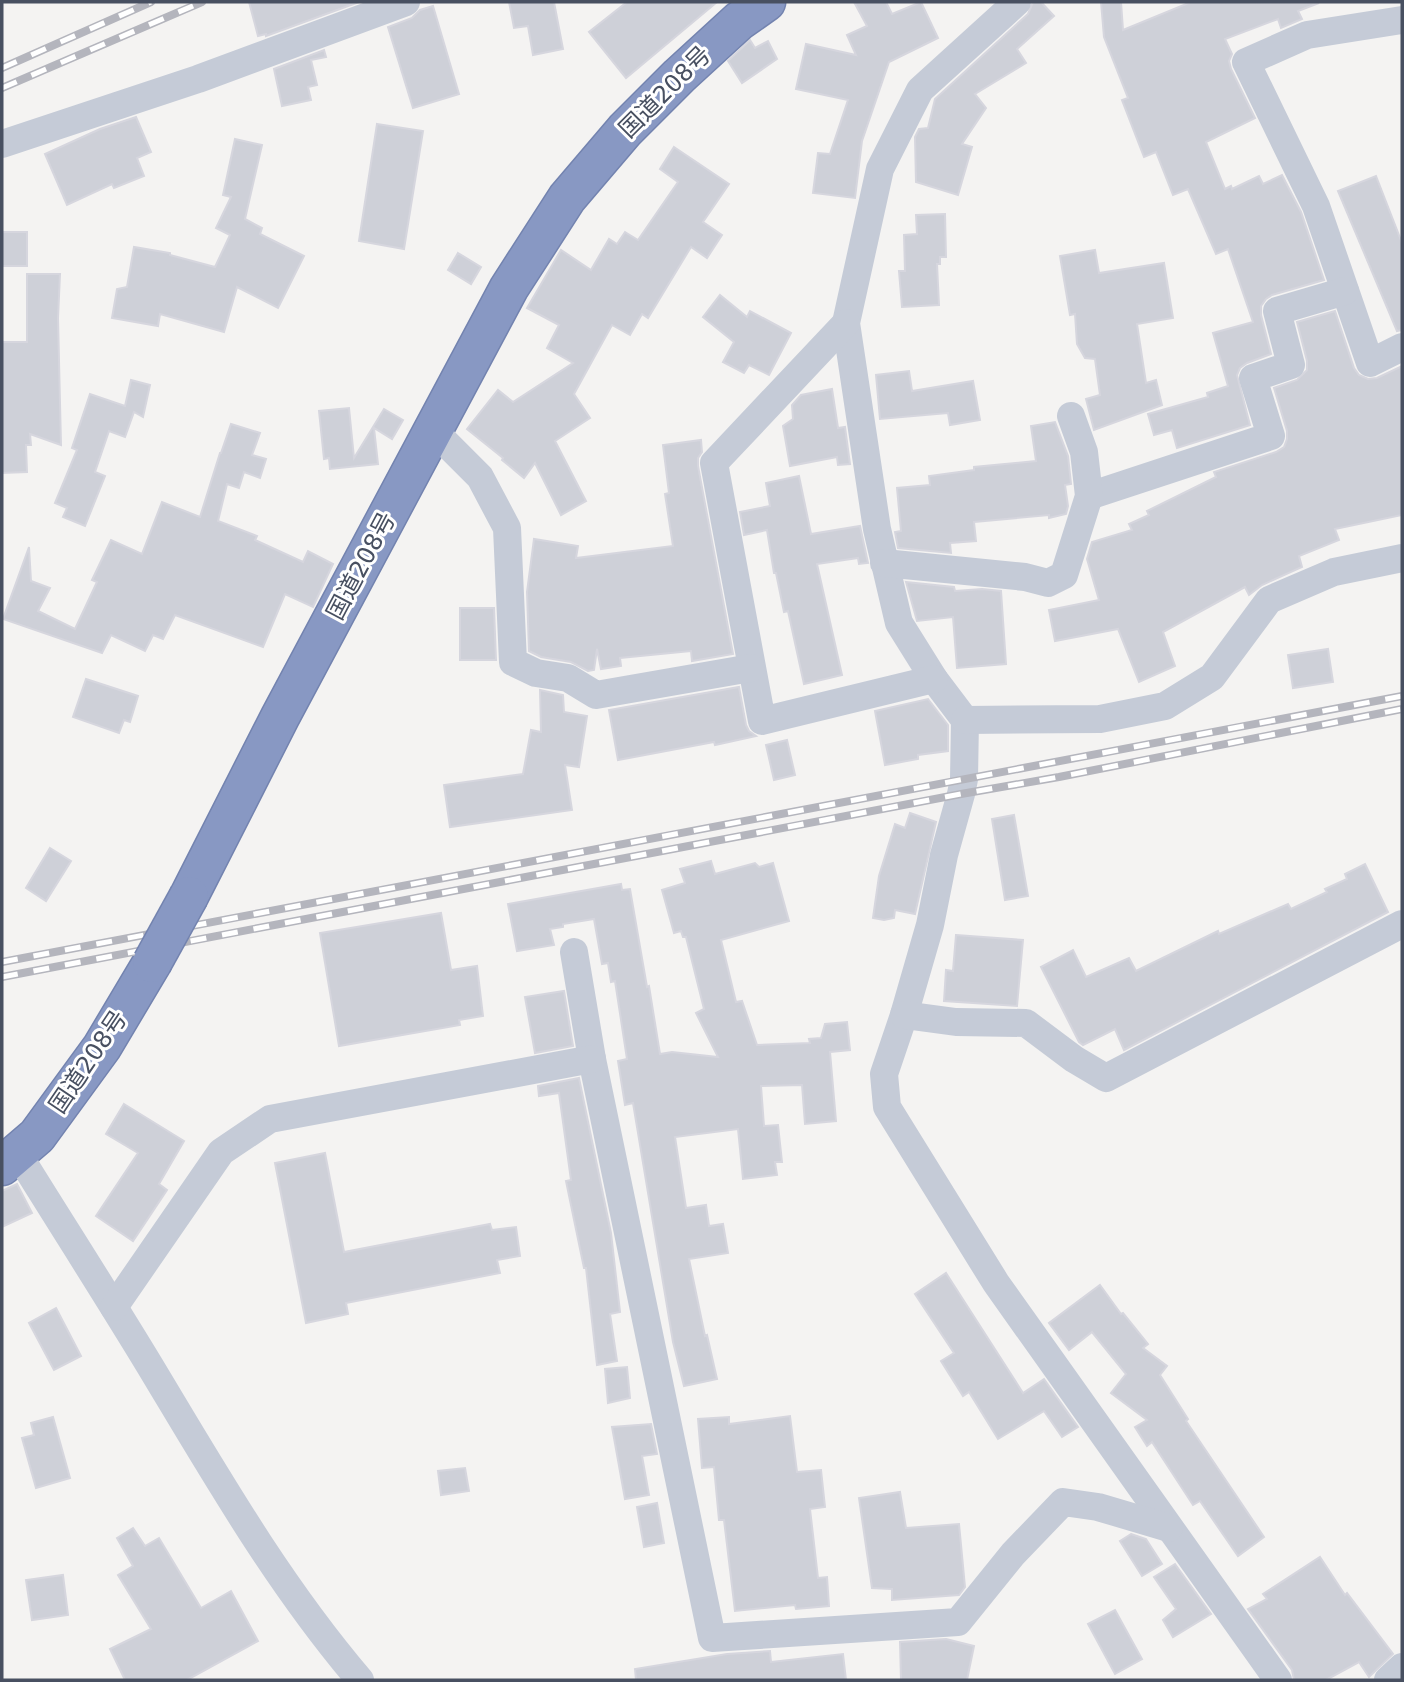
<svg xmlns="http://www.w3.org/2000/svg" width="1404" height="1682" font-family="'DejaVu Sans','Noto Sans JP',sans-serif">
  <style>
    .building { fill: #ced0d8; stroke: #d6d6de; stroke-width: 2 }
    .lines { fill: none; stroke-linecap: round; stroke-linejoin: round }
    .highway-casing { stroke: #7383af; stroke-width: 41 }
    .minor { stroke: #c5cbd7; stroke-width: 28 }
    .highway { stroke: #8898c3; stroke-width: 38 }
    .rail-casing { stroke: #b4b5bd; stroke-width: 8 }
    .rail { stroke: #fff; stroke-width: 5; stroke-dasharray: 16; stroke-linecap: butt }
    .highway-bridge-casing { stroke: #7383af; stroke-width: 41; stroke-linecap: butt }
    .highway-bridge { stroke: #8898c3; stroke-width: 38 }
    .labels { text-anchor: middle; stroke-width: 6; stroke-linejoin: round; paint-order: stroke }
    .street-label { font-size: 24px; fill: #485061; stroke: #fff }
  </style>
  <rect width="100%" height="100%" fill="#f4f3f2"/>
  <!-- building -->
  <g class="building">
    <path d="M249 2H359L266 36V34L258 36Z"/>
    <path d="M509 2H554L563 49 533 55 528 26 514 28Z"/>
    <path d="M627 2H717L626 78 589 32Z"/>
    <path d="M854 2H886L892 14 921 2 938 38 889 62 862 141 855 198 813 193 818 153 830 154 848 100 796 89 806 44 856 55 847 35 867 26Z"/>
    <path d="M1033 2H1041L1054 16 1017 49 1026 63 975 94 986 108 962 144 972 147 958 195 916 182 915 137 919 129 928 128 935 99 1028 14Z"/>
    <path d="M1101 2H1121L1123 30 1191 2 1319 3 1298 11 1302 19 1281 28 1278 19 1225 39 1232 54 1229 61 1231 69 1255 118 1206 142 1225 189 1231 186 1232 189 1259 176 1263 184 1282 175 1301 212 1324 280 1272 295 1266 299 1261 306V315L1271 354 1247 363 1240 368 1237 375 1250 425 1177 448 1172 430 1154 435 1148 414 1208 397 1207 393 1228 386 1213 333 1253 322 1228 249 1216 254 1188 189 1173 195 1156 152 1144 157 1122 100 1128 98 1104 37Z"/>
    <path d="M433 6 459 94 413 108 388 27 412 18 420 10Z"/>
    <path d="M750 40 755 48 768 41 777 59 742 83 728 61Z"/>
    <path d="M324 50 326 57 311 60 317 85 308 87 311 100 282 106 274 69Z"/>
    <path d="M136 117 151 152 137 158 144 176 114 188 112 184 67 205 45 154 100 129Z"/>
    <path d="M377 124 423 131 404 249 359 241Z"/>
    <path d="M235 139 262 145 245 219 262 228 260 234 304 256 278 308 237 287 224 332 160 314 158 326 112 318 117 289 127 287 134 247 170 253V255L215 267 230 235 216 228 231 197 223 195Z"/>
    <path d="M674 147 729 184 703 222 722 235 707 258 691 247 648 318 642 314 630 335 612 325 574 394 590 418 555 441 586 501 561 515 535 463 524 478 502 460 503 458 467 429 498 390 513 402 573 363 547 348 559 325 527 308 561 250 591 270 609 239 617 244 625 232 638 240 678 182 660 169Z"/>
    <path d="M1376 176 1402 243V330L1397 331 1338 191Z"/>
    <path d="M945 214 946 257H940V264H937L939 305 902 307 899 271H905L904 235 917 234 916 215Z"/>
    <rect x="2" y="232" width="25" height="34"/>
    <path d="M1095 250 1099 273 1164 263 1173 318 1137 324 1146 383 1156 380 1162 405 1094 430 1086 399 1100 395 1095 359 1085 358 1077 344 1075 314 1070 315 1060 256Z"/>
    <path d="M458 253 481 267 471 284 448 270Z"/>
    <path d="M27 274H60L58 318 61 445 30 434 31 445H26L27 472 2 473V342H27Z"/>
    <path d="M720 295 747 317 750 311 791 333 769 375 749 365 744 373 723 362 734 342 703 317Z"/>
    <path d="M1335 311 1354 368 1359 375 1368 379 1377 378 1402 366V515L1335 529 1339 540 1299 556 1302 567 1262 585 1249 595 1245 587 1163 632 1175 666 1139 682 1118 629 1055 641 1049 610 1099 600 1087 559 1092 542 1132 530 1129 524 1149 515 1147 511 1216 477 1214 472 1276 452 1284 447 1287 439V431L1274 388 1297 380 1307 370V361L1297 322Z"/>
    <path d="M909 371 912 391 973 381 980 420 950 425 948 413 880 419 876 375Z"/>
    <path d="M131 380 150 385 143 417 134 412 125 437 109 431 95 472 105 476 85 526 63 517 67 508 55 503 77 450 72 448 90 394 125 406Z"/>
    <path d="M832 389 838 428 845 427 850 464 838 465 837 457 790 466 783 426 793 419 792 405 801 395Z"/>
    <path d="M349 408 354 458 384 409 403 420 392 439 374 428 378 464 330 469 329 458 324 459 319 411Z"/>
    <path d="M1055 422 1068 456 1071 484 1065 485 1068 506 1066 514 1049 518V515L974 522 976 541 950 543 951 553 898 548 895 532 901 531 897 488 930 485 929 476 974 470V467L1036 461 1031 426Z"/>
    <path d="M231 424 260 433 252 455 266 459 260 478 244 472 239 488 227 484 218 521 257 536 255 540 303 562 308 551 333 564 313 607 285 594 263 647 175 615 163 639 153 635 145 651 111 635 102 653 3 619 29 547 31 581 50 588 38 611 75 629 97 582 92 580 111 540 142 554 162 502 200 517 220 453H221Z"/>
    <path d="M701 440 702 452 698 458V466L733 654 692 661 691 651 620 658 621 666 601 669 597 649 594 670 588 671 571 662 541 657 529 651 527 592 534 539 578 546 576 558 673 546 665 494 669 493 663 445Z"/>
    <path d="M799 476 811 534 860 526 868 563 859 564 858 558 817 564 842 675 804 684 788 611 784 612 776 573H774L767 530 744 535 740 512 770 506 766 483Z"/>
    <path d="M906 582 954 587 955 591 982 589 1001 591 1006 664 957 668 953 617 917 621Z"/>
    <path d="M460 608H494L496 660H460Z"/>
    <path d="M1328 649 1333 682 1293 688 1288 655Z"/>
    <path d="M86 679 138 696 130 722 124 720 119 733 73 717Z"/>
    <path d="M739 687 746 725 749 731 756 736 715 745 714 742 618 760 609 710Z"/>
    <path d="M540 690 563 695 564 712 587 716 579 767 565 765 572 810 450 827 444 785 523 774 531 730 541 732Z"/>
    <path d="M928 699 948 725V751L918 755V759L885 765 875 711Z"/>
    <path d="M787 740 795 775 774 780 766 745Z"/>
    <path d="M910 813 936 822 915 914 895 910 894 918 884 920 873 918 879 876 895 824 905 828Z"/>
    <path d="M1014 815 1028 896 1005 900 992 819Z"/>
    <path d="M50 848 71 861 46 901 26 888Z"/>
    <path d="M711 861 715 874 755 863 759 867 773 863 789 921 721 940 736 1002 742 1001 757 1045 810 1043 809 1039 821 1038 825 1024 847 1022 850 1050 830 1052 836 1121 805 1124 802 1085 761 1086 764 1126 778 1125 782 1162H775L777 1175 743 1179 738 1129 675 1137 686 1208 706 1205 709 1226 723 1224 728 1253 689 1259 705 1336 707 1335 717 1379 684 1386 673 1342 633 1103 625 1105 618 1061 627 1059 615 981 611 982 608 963 602 964 594 919 563 924V927L550 929 554 945 517 951 508 904 621 884 622 890 630 889 647 987 649 986 660 1054 672 1052 718 1057 696 1013 704 1009 686 937H683L681 931 674 933 662 890 685 883 680 869Z"/>
    <path d="M1365 864 1388 912 1124 1050 1115 1029 1083 1045 1079 1042 1041 967 1073 950 1086 977 1129 958 1136 971 1218 931 1219 934 1288 904 1291 909 1327 892 1325 889 1347 879 1345 874Z"/>
    <path d="M441 913 451 970 477 966 483 1016 459 1020 460 1025 339 1046 320 933Z"/>
    <path d="M956 935 1023 940 1017 1006 944 1001 946 970 953 971Z"/>
    <path d="M564 991 573 1046 535 1053 525 997Z"/>
    <path d="M579 1078 611 1233 620 1312 610 1314 617 1361 597 1365 586 1268H584L566 1181 571 1180 559 1093 539 1096 538 1086Z"/>
    <path d="M124 1104 184 1141 159 1184 167 1190 133 1241 96 1216 138 1153 106 1134Z"/>
    <path d="M325 1153 344 1252 490 1224 492 1230 516 1227 520 1256 497 1260 500 1273 346 1303 348 1314 306 1323 275 1163Z"/>
    <path d="M17 1184 32 1213 2 1227V1191Z"/>
    <path d="M946 1273 1023 1393 1044 1379 1078 1427 1062 1437 1044 1411 998 1439 969 1392 963 1396 941 1361 954 1353 915 1294Z"/>
    <path d="M1100 1285 1121 1314 1123 1313 1148 1344 1143 1348 1167 1366 1160 1375 1188 1419 1186 1421 1264 1537 1238 1556 1200 1501 1193 1505 1152 1442 1147 1446 1135 1427 1147 1420 1111 1393 1126 1374 1092 1332 1069 1350 1049 1323Z"/>
    <path d="M56 1308 81 1356 54 1370 29 1323Z"/>
    <path d="M627 1367 630 1398 608 1403 605 1369Z"/>
    <path d="M790 1416 797 1472 821 1470 825 1507 810 1509 818 1578 827 1577 829 1606 796 1609 795 1605 735 1611 724 1520H719L714 1467 702 1468 698 1419 729 1417V1424Z"/>
    <path d="M53 1417 70 1478 36 1488 22 1438 34 1435 31 1423Z"/>
    <path d="M651 1424 657 1454 642 1456 649 1495 625 1499 612 1427Z"/>
    <path d="M465 1468 469 1491 441 1495 438 1471Z"/>
    <path d="M900 1492 906 1528 959 1524 965 1587 959 1595 892 1600V1589L872 1588 859 1498Z"/>
    <path d="M657 1503 664 1543 644 1547 637 1507Z"/>
    <path d="M133 1528 145 1546 159 1538 201 1608 231 1591 258 1641 187 1680H125L110 1649 151 1629 118 1575 133 1566 117 1538Z"/>
    <path d="M1131 1534 1146 1539 1162 1564 1142 1576 1120 1541Z"/>
    <path d="M1320 1557 1345 1595 1347 1593 1393 1654 1369 1677 1359 1662 1326 1680H1294L1292 1670 1248 1609 1267 1599 1263 1594Z"/>
    <path d="M1175 1564 1211 1614 1173 1637 1163 1620 1176 1609 1154 1577Z"/>
    <path d="M63 1575 68 1615 32 1620 26 1580Z"/>
    <path d="M1115 1610 1142 1659 1115 1674 1088 1624Z"/>
    <path d="M946 1639 974 1646 967 1680H901L900 1642Z"/>
    <path d="M770 1651 771 1662 843 1654 846 1680H636L635 1669 727 1654Z"/>
  </g>
  <g class="lines">
    <!-- highway casing -->
    <g class="highway-casing">
      <g id="highway">
        <path d="M189 896 280 717 509 288 567 198 625 130 679 76 739 21 766 2"/>
        <path d="M2 1166 37 1136 102 1047 152 963"/>
      </g>
    </g>
    <!-- minor -->
    <g class="minor">
      <path d="M1017 2 920 90 880 169 846 323 877 529 899 623 934 679 965 720 964 779 961 794 944 855 930 925 904 1015 884 1074 887 1107 996 1283 1278 1680"/>
      <path d="M1402 20 1307 35 1246 62 1316 206 1370 363 1402 347"/>
      <path d="M2 144 198 79 406 2"/>
      <path d="M846 323 714 463 762 721 934 679"/>
      <path d="M433 430 480 477 507 528 513 662 536 673 568 678 596 695 751 668"/>
      <path d="M1089 496 1271 436 1253 378 1291 365 1277 311 1345 291"/>
      <path d="M884 563 1025 577 1048 583 1064 575 1089 496 1084 452 1071 416"/>
      <path d="M965 720 1100 719 1165 706 1212 677 1269 600 1334 572 1402 558"/>
      <path d="M574 952 592 1059 712 1638 958 1622 1013 1554 1063 1502 1098 1507 1169 1528"/>
      <path d="M904 1015 956 1022 1026 1023 1074 1059 1106 1078 1402 924"/>
      <path d="M18 1154C62 1225 107 1295 150 1366 215 1474 278 1584 360 1680"/>
      <path d="M114 1307 221 1152 270 1119 592 1059"/>
      <path d="M1388 1680 1402 1667"/>
    </g>
    <!-- highway -->
    <use href="#highway" class="highway"/>
    <!-- rail casing -->
    <g class="rail-casing">
      <g id="rail">
        <path d="M2 68 151 2"/>
        <path d="M2 88 202 2"/>
        <path d="M2 962 1402 696"/>
        <path d="M2 977 961 794 1059 777 1402 709"/>
      </g>
    </g>
    <!-- rail -->
    <use href="#rail" class="rail"/>
    <!-- highway-bridge casing -->
    <g class="highway-bridge-casing">
      <path id="highway-bridge" d="M152 963 189 896"/>
    </g>
    <!-- highway-bridge -->
    <use href="#highway-bridge" class="highway-bridge"/>
  </g>
  <g class="labels">
    <!-- street labels -->
    <g class="street-label">
      <text transform="translate(665 92) rotate(-45)" y="8">国道208号</text>
      <text transform="translate(361 566) rotate(-62)" y="8">国道208号</text>
      <text transform="translate(88 1062) rotate(-56)" y="8">国道208号</text>
    </g>
  </g>
  <!-- border -->
  <rect width="1404" height="1682" fill="none" stroke="#485061" stroke-width="7"/>
</svg>
